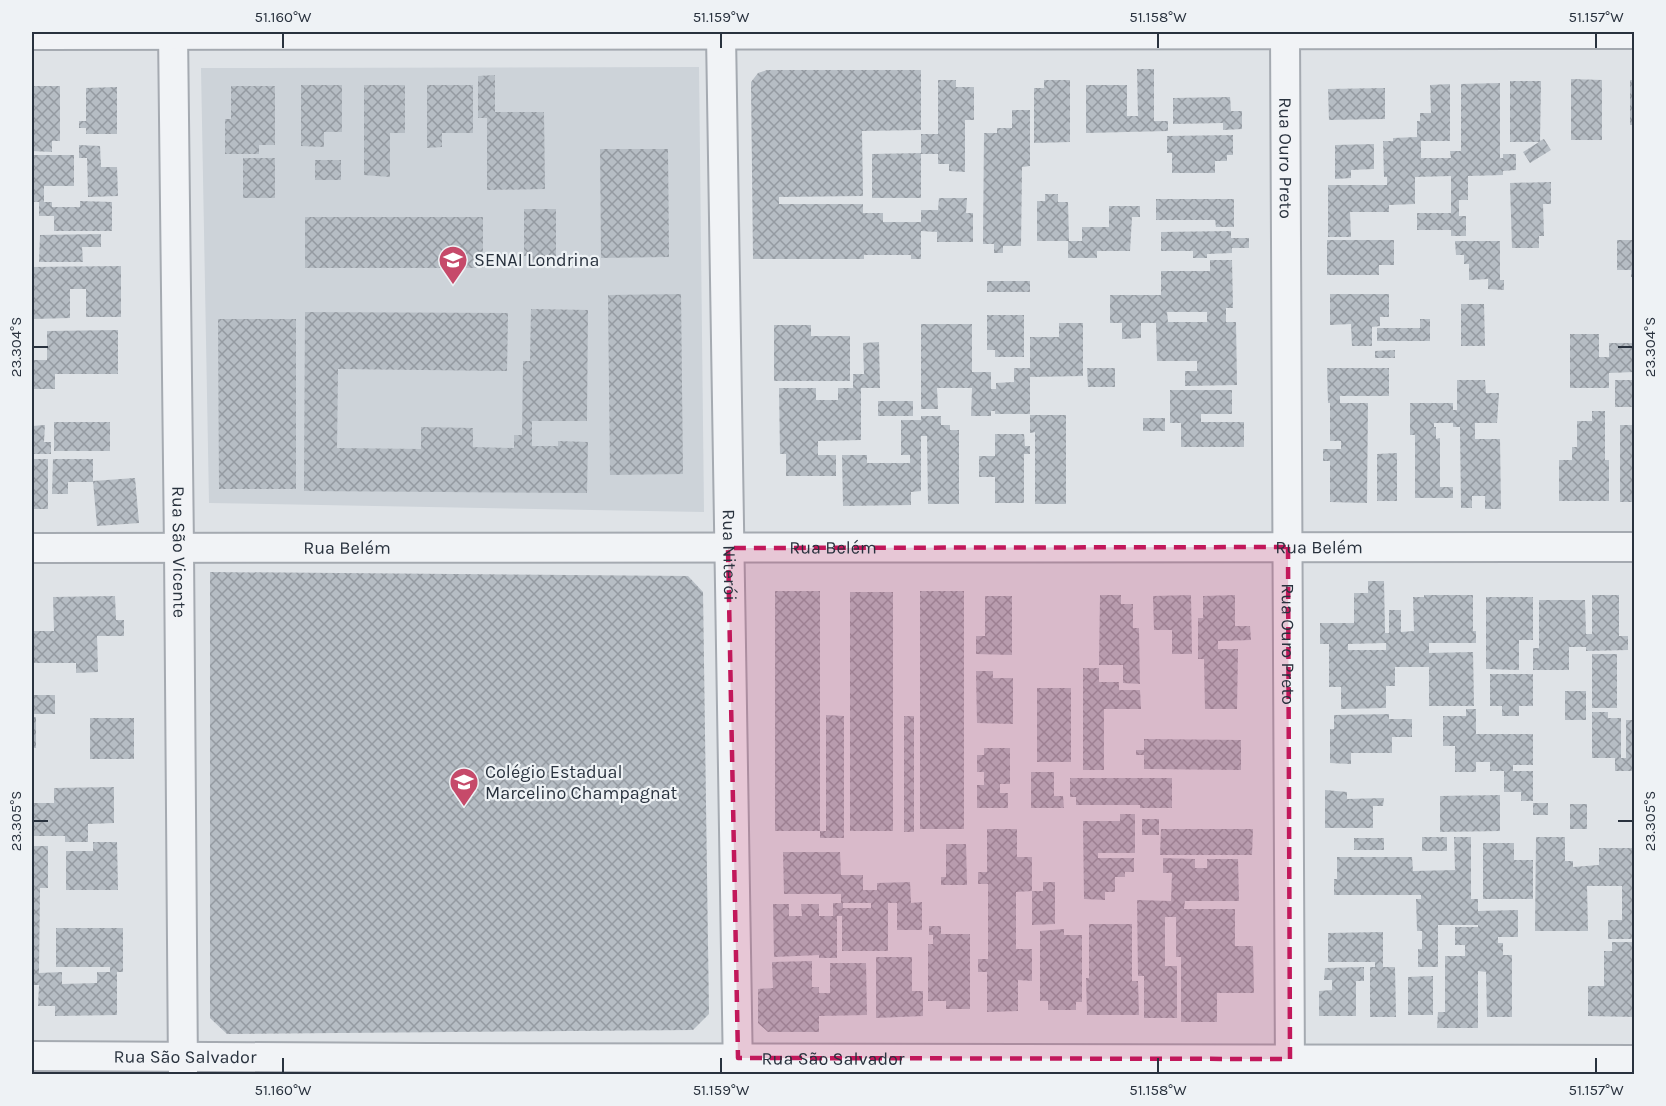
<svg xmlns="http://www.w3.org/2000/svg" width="1666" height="1106" font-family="Karla,sans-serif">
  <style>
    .built { fill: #cdd3d9 }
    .building { fill: url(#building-cross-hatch); fill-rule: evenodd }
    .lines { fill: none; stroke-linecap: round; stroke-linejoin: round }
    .minor-casing { stroke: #a5aab1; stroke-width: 32 }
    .minor { stroke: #f1f3f6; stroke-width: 28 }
    .marked { fill: #c2185b; fill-opacity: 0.2; stroke: #c2185b; stroke-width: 4.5; stroke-dasharray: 12 8; stroke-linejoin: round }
    .ticks { fill: none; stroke: #29323e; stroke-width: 2 }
    .labels { text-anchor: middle; stroke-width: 4.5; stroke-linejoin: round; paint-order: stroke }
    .street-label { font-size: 18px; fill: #29323e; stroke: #eef2f5 }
    .poi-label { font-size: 18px; fill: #29323e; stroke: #eef2f5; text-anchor: start }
    .neatline { fill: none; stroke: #29323e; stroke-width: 2 }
    .ticks-label { font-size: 15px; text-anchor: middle; fill: #29323e }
  </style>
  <defs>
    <pattern id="building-cross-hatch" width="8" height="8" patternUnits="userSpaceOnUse" patternTransform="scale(1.5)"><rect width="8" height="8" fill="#b6bdc4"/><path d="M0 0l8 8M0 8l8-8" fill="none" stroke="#949aa1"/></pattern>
  </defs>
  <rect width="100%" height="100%" fill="#dfe3e7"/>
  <!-- built -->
  <path class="built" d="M699 67 704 512 209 503 201 68Z"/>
  <!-- building -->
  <g class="building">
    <path d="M1137 69H1154V121H1168V131L1086 133V85H1127V116H1138Z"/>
    <path d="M767 70H921V130L862 131 863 196 779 197V204H863V213H883V222H921V210H938L939 198H967L966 213H973V242H937V232L921 231V259H911V255H864V259H753L751 82 758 73Z"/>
    <path d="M495 75V112H544L545 189 487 190V118H478V76Z"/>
    <path d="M1571 79 1602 80V140H1571Z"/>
    <path d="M938 80H956V87H974V120H965V172L949 171V164H938V154H921V198H872V154L921 153V134H938Z"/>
    <path d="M1044 80H1070V142L1034 143V88H1044Z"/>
    <rect x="1630" y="80" width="4" height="45"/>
    <path d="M1510 81H1541L1540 141 1544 139 1551 150 1530 163 1523 152 1539 142H1510Z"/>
    <path d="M1500 83V158H1503V154H1516V170L1503 171V175L1468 176V200H1459V216H1466V236H1451V230H1417V213H1451V176L1415 177V204L1389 205V212H1350L1351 237H1328V185H1387V177H1384L1383 141H1393V138L1417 137V121H1420V113H1431L1430 85 1450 84V141H1421V158H1451L1450 151H1461V84Z"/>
    <path d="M301 85H342V132H324V147L301 146Z"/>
    <path d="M364 85H405V133H390V177L364 175Z"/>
    <path d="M427 85H473V133H442V147L427 148Z"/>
    <path d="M32 86H60V141H52V152L32 151Z"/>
    <path d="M231 86H275V145H259V154H225V119H231Z"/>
    <path d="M117 87V134H86V128H79V121H86V88Z"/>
    <path d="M1385 88V119L1329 120 1328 89Z"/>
    <path d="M1230 97 1231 111H1242V129L1223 130V123L1173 124V98Z"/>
    <path d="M1012 110H1030V166L1022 167 1021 246H1003V253H994V244H983L984 133H997V128H1012Z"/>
    <path d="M1233 135V155H1227V161H1215V173H1172V153H1167V136Z"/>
    <path d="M1374 144V169L1351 170V178L1335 179V145Z"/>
    <path d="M79 145 100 146 101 167H117L118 196 88 197 87 158H79Z"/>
    <path d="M600 149H668L669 257 601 258Z"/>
    <path d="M32 155H74V186H44V202H52V207H80V201L112 202V231H54V216H39V202H32Z"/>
    <rect x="243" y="158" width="32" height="40"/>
    <rect x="315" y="160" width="26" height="20"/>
    <path d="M1551 182V204H1543L1544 236H1539V248H1512L1510 183Z"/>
    <path d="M1045 194H1058V202H1068L1069 241H1082V227H1109V206H1140V217H1132L1130 251H1097V258H1068V241H1037V201H1045Z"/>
    <path d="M1156 199H1234V227H1216L1215 220H1156Z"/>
    <path d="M524 209H556V256H545V266H532V256H524Z"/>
    <rect x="305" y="217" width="178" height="51"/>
    <path d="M1231 231V238H1249V248H1232V253L1207 254V258H1193V251H1161V232Z"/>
    <path d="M101 234V247H82L83 262H39L40 235Z"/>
    <path d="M1327 240H1394V265H1379V275H1327Z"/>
    <path d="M1617 240H1634V277H1631V270H1617Z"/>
    <path d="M1455 241H1500V280H1504V290L1488 289V279L1469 280V264H1464V255H1456Z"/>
    <path d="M1210 260H1232L1233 308H1226V322H1236L1237 385 1185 386V371H1197V361H1157L1156 323H1141V338L1122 339V323H1110V295H1161V271H1210ZM1167 312H1207V322H1168Z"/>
    <path d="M121 266V317H86V289H70V318L33 319V267Z"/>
    <rect x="987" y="281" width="43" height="11"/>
    <path d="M681 294 683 474 610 475 608 295Z"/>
    <path d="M1330 294H1389V317H1380V326L1372 327V346H1352L1351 324 1330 325Z"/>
    <path d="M1461 304H1484L1485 346H1461Z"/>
    <path d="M531 309 588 310 587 421H532V446H558V441L588 442 587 493 304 491 305 312 508 313 507 371 338 369 337 448 421 449V427L473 428V447L514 448V435H522L523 361H530Z"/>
    <path d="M987 315H1024V357H995V350H987Z"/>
    <path d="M218 319H296V489H219Z"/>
    <path d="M1420 319H1430V341H1377V328H1420Z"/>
    <path d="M1059 323H1083V376L1030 377V414H995V411H991V416H971L972 388H937L938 409H921V324H972V372H991V389H996V383L1014 382V368H1030V337H1059Z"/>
    <path d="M774 325H811V336H850V381H774Z"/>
    <path d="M118 330V374H55V389H32V360H47V331Z"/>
    <path d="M1570 334H1599V357H1609V343H1634V372L1609 373V388H1570Z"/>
    <path d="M879 342 880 388H861V440L818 441V455H836V476H786V454H780L779 388H816V400H838V388H853V374H864L863 343Z"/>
    <path d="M1395 350V358H1375V351Z"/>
    <path d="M1087 368H1115V387H1088Z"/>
    <path d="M1327 368H1389V396H1340V403H1368L1367 503 1330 502V461H1323V449H1341V441H1330V403H1328Z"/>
    <path d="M1457 380H1485L1486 393H1499L1497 423H1475V439H1500L1501 509H1485V496H1472V508H1461L1460 427H1453V423H1434V427H1436V439L1440 438V487H1453V498H1415V435H1410V403H1453V410H1457Z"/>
    <rect x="1615" y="380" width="19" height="27"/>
    <path d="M1170 390H1232V414H1201V422H1244V447H1181V423H1170Z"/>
    <rect x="878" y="401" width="35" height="15"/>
    <path d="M1592 411H1605V460H1609V501H1559V460H1572V447H1577V421H1592Z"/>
    <path d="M1030 415H1066V504H1035V432L1030 433Z"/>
    <path d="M921 416H941V425H950V430H959V504H928L927 436H921V491L911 492V505L843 506 842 455H867V463H910V455H901V420H921Z"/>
    <rect x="1143" y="418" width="22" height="13"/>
    <rect x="54" y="422" width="56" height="29"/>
    <path d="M45 425 44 442H51V454H32V426Z"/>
    <rect x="1620" y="425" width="14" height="77"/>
    <path d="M995 434H1024L1025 446H1030V454H1024V503H995V477H979V456H995Z"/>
    <path d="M1397 453V501H1377V454Z"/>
    <rect x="32" y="459" width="16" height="50"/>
    <path d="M53 459H93V482H68V494H52Z"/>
    <path d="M135 478 139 523 97 526 93 481Z"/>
    <path d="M210 572 688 576 703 592 709 1014 693 1030 227 1034 210 1018Z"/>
    <path d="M1368 581H1384L1385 633H1389V610H1401V632L1414 631 1413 597H1424V595H1473V631H1476V643H1429V653L1473 652 1474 706H1429V667H1395V686H1386V708L1341 709V687H1329V644H1320V623H1354V593H1368ZM1386 643V650H1348V644Z"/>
    <rect x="775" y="591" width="45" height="240"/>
    <rect x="920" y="591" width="44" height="238"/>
    <rect x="850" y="592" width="43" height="239"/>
    <path d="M1100 595H1121V604H1133V628H1139L1140 684 1123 683V665H1099Z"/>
    <path d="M1191 595 1192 654H1172V630H1154L1153 596Z"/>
    <path d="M1235 595V626H1250L1251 640 1218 641V649H1238L1237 709H1205L1204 659H1198V618H1203V596Z"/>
    <path d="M1592 595H1619V636H1628V650L1586 651V647H1569V670H1533V648H1539V600H1585L1586 634H1592Z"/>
    <path d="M115 596 116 620H124V636H97L98 672 76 673V663H32V631H54L53 597Z"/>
    <path d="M985 596H1012V655L976 654V636H985Z"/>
    <path d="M1486 597H1533V640H1519V670L1486 669Z"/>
    <rect x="1592" y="654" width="25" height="54"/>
    <path d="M1083 668H1099V682H1119V690H1140L1141 709H1104V770H1083Z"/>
    <path d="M976 671H993V678H1013V724L977 723Z"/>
    <path d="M1490 674H1533V706H1519V716H1502V706H1490Z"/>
    <rect x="1037" y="688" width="34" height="74"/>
    <rect x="1565" y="691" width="21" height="29"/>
    <rect x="32" y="695" width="23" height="19"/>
    <path d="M1466 709H1476V734H1533V765H1513V771H1533V801H1521V792H1504V771H1490V762H1476V772H1455V746H1443V716H1466Z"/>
    <path d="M1592 712H1608V718H1621V758H1626V720H1634V771H1615V758H1592Z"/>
    <path d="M1389 714V719H1412V737H1392V753H1351V764L1330 763V729H1334V715Z"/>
    <path d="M826 715 844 716V838H820V831H826Z"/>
    <rect x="904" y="716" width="10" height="116"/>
    <rect x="32" y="717" width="4" height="31"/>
    <rect x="90" y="718" width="44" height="41"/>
    <path d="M1144 739 1241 740V770L1144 769V755H1136V750H1144Z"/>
    <path d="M984 748H1010V784H1000V793H1008V808H977V785H984V772H977V755H984Z"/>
    <path d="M1031 772H1054V796H1063L1064 808H1031Z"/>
    <path d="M1070 778H1172V808H1140V805H1076V797H1070Z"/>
    <path d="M114 787V823L88 824V842H65V836H32V803H54V788Z"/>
    <path d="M1325 790 1347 792V799L1384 798 1383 806H1373V828H1325Z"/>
    <path d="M1500 795V831L1440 832V796Z"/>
    <rect x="1533" y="803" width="15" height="12"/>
    <rect x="1570" y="804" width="17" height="25"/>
    <path d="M1120 814H1135V853H1098V858H1134V872H1125V877H1115V892H1105V900L1084 899 1083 821H1120Z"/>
    <rect x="1142" y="819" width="17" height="16"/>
    <path d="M987 829H1017V857H1032V891L1016 892V949H1032V981L1018 980V1011L987 1012V972H978V959H988V884H978V872H987Z"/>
    <path d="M1161 829H1253L1252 855H1160Z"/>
    <rect x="1422" y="837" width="25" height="14"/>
    <path d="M1454 837H1471V899H1478V911L1518 910V937H1498V943H1503V955H1512V1017H1487L1486 972 1478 971V1028H1437L1438 1012H1445V956H1465V945H1455V927H1478V925H1438V967H1418V949H1422V931H1417L1416 899H1421V895H1334V879H1337V857H1412L1413 871 1455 870Z"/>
    <path d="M1536 837H1565V861H1573V867L1599 865V848H1633L1634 871H1632V886H1634V939H1608V920H1622V886H1587L1588 931H1535Z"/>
    <rect x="1354" y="838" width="30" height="12"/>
    <path d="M93 842H117L118 890H66V851H93Z"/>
    <path d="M1483 843H1514V860H1533V899H1483Z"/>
    <path d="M946 844H966L967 885H941V877H946Z"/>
    <path d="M32 846H48V888H40L39 973 62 972V984L97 983V972H110V967H56V928H123V972H117V1015L55 1016V1006H38L39 985H32Z"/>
    <path d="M783 852H840L841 875H863V890H877V883L910 882 911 903 922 902V930H897V903H888V951H842V916H837V958H819V955L774 957 773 904H789V916H802L801 904H819V916H833V903H841V894H784ZM843 903H871V908H843Z"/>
    <path d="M1163 858 1195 859V868H1207V859H1238L1239 901H1185L1184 909H1235V946H1253L1254 993H1217V1022H1181V957H1176V917H1165V966H1177V1018H1144V976H1138L1137 900 1171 901 1172 873H1163Z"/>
    <path d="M1043 882H1055V924L1032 925V891H1043Z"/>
    <path d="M1089 924H1132V981H1138L1139 1015H1087L1086 978H1089Z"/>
    <path d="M929 926H941V934H970V1009H946V1001H928V944H933V935H929Z"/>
    <path d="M1064 929V935H1082V1002H1076V1010H1048V1001H1040V931Z"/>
    <path d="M1383 932V967H1395L1396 1017H1370V967H1375V962H1328V933Z"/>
    <path d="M1612 942H1634V1017L1588 1016V986H1604V951H1612Z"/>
    <path d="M876 957H912V991H923V1016L876 1018Z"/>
    <path d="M812 961V987H819V993H830V963H866L867 1015 819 1016V1032H768L758 1023V989L773 988 772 962Z"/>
    <path d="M1364 967V981H1356V1016H1319V991L1332 990V980H1324L1325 968Z"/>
    <path d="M1433 976V1015H1408V977Z"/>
  </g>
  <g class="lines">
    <!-- minor casing -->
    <g class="minor-casing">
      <g id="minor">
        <path id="s1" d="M173 32 179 549 183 1073"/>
        <path d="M32 35 1634 34"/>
        <path id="s2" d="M721 35 738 1074"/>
        <path id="s3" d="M1285 35 1290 1074"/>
        <path id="s4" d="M32 548 1634 547"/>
        <path id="s5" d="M32 1056 427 1058 1634 1060"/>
      </g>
    </g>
    <!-- minor -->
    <use href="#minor" class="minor"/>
  </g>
  <!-- marked area -->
  <path class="marked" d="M1288 547 1290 1059 738 1058 728 548Z"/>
  <!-- ticks -->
  <path class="ticks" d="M283 33V48M721 33V48M1158 33V48M1596 33V48M33 347H48M1618 347H1633M33 821H48M1618 821H1633M283 1058V1073M721 1058V1073M1158 1058V1073M1596 1058V1073"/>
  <!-- icons -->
  <defs>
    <g id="university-pin" transform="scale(1.5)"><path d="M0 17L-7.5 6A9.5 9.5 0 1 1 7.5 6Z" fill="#c64a6a" stroke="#eef2f5"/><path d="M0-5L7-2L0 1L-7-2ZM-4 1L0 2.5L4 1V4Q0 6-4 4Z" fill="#fff"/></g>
    <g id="school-pin" transform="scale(1.5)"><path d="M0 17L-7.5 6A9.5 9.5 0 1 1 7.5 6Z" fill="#c64a6a" stroke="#eef2f5"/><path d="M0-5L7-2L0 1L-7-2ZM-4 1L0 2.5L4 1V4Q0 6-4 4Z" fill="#fff"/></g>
  </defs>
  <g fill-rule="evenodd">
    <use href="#university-pin" x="453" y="260"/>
    <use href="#school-pin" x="464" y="782"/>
  </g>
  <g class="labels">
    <!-- street labels -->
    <g class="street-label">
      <text dy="6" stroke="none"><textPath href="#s3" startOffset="123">Rua Ouro Preto</textPath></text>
      <text dy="6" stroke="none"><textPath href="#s4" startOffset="1287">Rua Belém</textPath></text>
      <text dy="6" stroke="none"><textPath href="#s4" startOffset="315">Rua Belém</textPath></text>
      <text dy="6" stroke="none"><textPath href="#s4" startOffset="801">Rua Belém</textPath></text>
      <text dy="6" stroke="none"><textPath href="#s1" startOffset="520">Rua São Vicente</textPath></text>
      <text dy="6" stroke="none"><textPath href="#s2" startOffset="520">Rua Niterói</textPath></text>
      <text dy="6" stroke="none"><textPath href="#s3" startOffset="609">Rua Ouro Preto</textPath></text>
      <text dy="6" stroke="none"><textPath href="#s5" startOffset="153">Rua São Salvador</textPath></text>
      <text dy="6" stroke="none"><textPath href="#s5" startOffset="801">Rua São Salvador</textPath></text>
    </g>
    <!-- poi labels -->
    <g class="poi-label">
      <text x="474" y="266">SENAI Londrina</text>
      <text x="485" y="778">Colégio Estadual<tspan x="485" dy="21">Marcelino Champagnat</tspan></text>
    </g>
  </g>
  <!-- border -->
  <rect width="1666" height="1106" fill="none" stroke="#eef2f5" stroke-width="66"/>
  <rect x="33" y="33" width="1600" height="1040" class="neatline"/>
  <g class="ticks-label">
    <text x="283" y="22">51.160°W</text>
    <text x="721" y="22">51.159°W</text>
    <text x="1158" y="22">51.158°W</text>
    <text x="1596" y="22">51.157°W</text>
    <text transform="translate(16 347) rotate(-90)" y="5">23.304°S</text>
    <text transform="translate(1650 347) rotate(-90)" y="5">23.304°S</text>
    <text transform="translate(16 821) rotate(-90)" y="5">23.305°S</text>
    <text transform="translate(1650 821) rotate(-90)" y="5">23.305°S</text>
    <text x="283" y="1095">51.160°W</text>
    <text x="721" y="1095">51.159°W</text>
    <text x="1158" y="1095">51.158°W</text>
    <text x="1596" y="1095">51.157°W</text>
  </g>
</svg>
